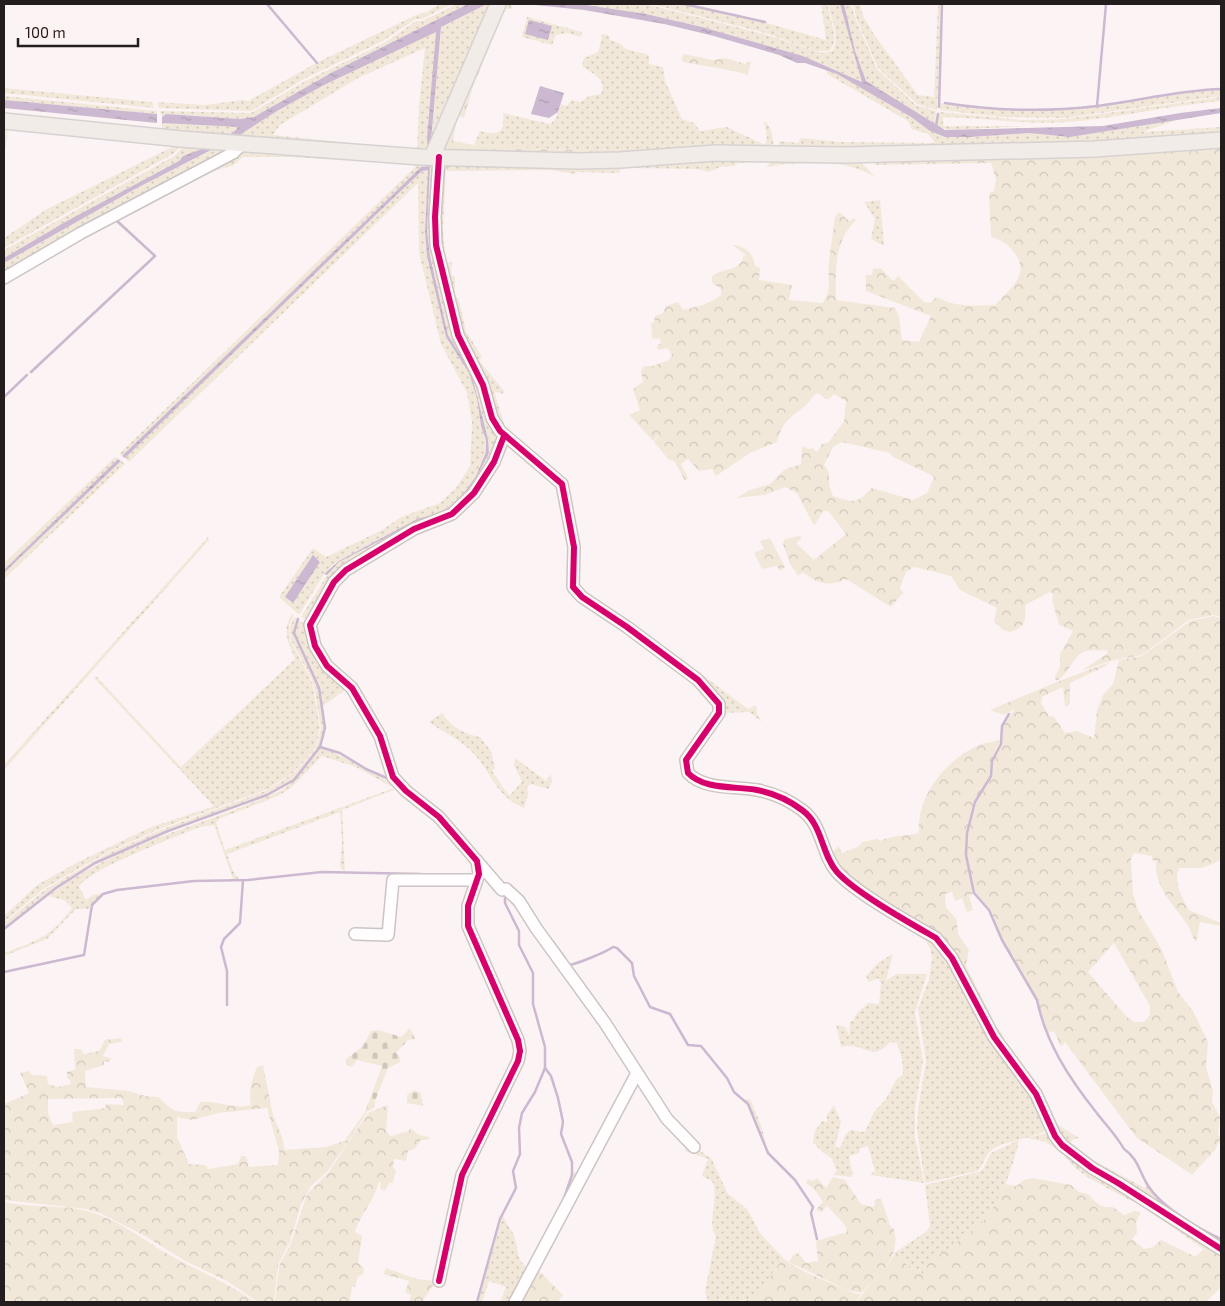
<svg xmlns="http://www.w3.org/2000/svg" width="1225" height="1306" font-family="'Exo 2',sans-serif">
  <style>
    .grass { fill: url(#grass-dots); fill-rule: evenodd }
    .forest { fill: url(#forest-crowns); fill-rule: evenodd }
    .cemetery { fill: url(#cemetery-stones) }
    .water { fill: url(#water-ripples) }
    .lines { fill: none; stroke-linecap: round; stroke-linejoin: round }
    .stream { stroke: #ccb8d0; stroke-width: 2.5 }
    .minor-casing { stroke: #cbc5c4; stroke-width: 14 }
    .major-casing { stroke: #d7d2d2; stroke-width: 18 }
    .minor { stroke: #fffdfd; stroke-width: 11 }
    .major { stroke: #f2ece8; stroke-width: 15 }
    .cycleway-casing { stroke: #fff1f0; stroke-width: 9 }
    .cycleway { stroke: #d6006c; stroke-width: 6 }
  </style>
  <defs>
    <pattern id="grass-dots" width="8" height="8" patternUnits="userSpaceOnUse" patternTransform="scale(1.25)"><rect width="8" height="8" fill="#f2e8da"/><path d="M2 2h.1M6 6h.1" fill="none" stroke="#cfc7bb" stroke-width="1.8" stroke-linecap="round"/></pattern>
    <pattern id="forest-crowns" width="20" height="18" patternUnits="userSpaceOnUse" patternTransform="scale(1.25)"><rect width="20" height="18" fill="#f2e8da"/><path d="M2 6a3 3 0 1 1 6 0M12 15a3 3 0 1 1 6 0" fill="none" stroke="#cfc7bb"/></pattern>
    <pattern id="cemetery-stones" width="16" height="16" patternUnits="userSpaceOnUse" patternTransform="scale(1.25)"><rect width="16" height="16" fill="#f2e8da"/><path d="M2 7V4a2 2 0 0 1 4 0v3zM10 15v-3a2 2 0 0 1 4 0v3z" fill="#cfc7bb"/></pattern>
    <pattern id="water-ripples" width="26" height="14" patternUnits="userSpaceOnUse" patternTransform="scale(1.25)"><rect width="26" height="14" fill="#ccb8d0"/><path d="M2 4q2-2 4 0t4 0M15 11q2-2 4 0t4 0" fill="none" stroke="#af9eb2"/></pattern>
  </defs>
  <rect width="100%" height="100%" fill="#fcf4f4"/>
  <!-- grass -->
  <g class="grass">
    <path d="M439 4H452L422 19H416L383 41 304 79 251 111 159 108 157 102 205 105 242 100 248 101 318 62 416 15 427 12Z"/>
    <path d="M457 4H468L331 73 254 117 240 119 166 114 162 117 160 111 251 113 305 81 384 43 416 21H422Z"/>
    <path d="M487 4H495L433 153H417L419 104 425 48 358 78 280 125 273 135 402 148 405 152 235 138 277 111 324 85 437 31 427 138 428 151 430 152 441 27Z"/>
    <path d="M572 4H646L764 34 823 53 833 51C840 37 831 18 828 4H840L863 82 803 56 702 27 646 14Z"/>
    <path d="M651 4H683L740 15 826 40 821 4H827C829 16 841 42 829 51H817L765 33Z"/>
    <path d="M844 4H851L856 20 877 69 916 105 936 111 935 125 866 81 855 51Z"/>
    <path d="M853 4H860L863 16 873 33 918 95 934 97 938 4H941L937 110 917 104 878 68 857 20Z"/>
    <path d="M527 17 582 32 581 37 567 33 556 35 552 45 522 37Z"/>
    <path d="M601 34 608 35 610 40 619 43 626 49 649 55V64L663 67 665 81 682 119 694 123 700 131 727 127 765 145 767 138 764 121C773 127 773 140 774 150L627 153 474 145 480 131C498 136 505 134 503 113L550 124 555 120 561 104 567 106 571 100 581 102 589 96 601 94C607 77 593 75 582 66L584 58 598 52 602 38Z"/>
    <path d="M826 70 837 74 911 117 930 131 945 137H970L1029 133 1070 137 1180 119 1142 132 1221 127V135L1068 146 779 150V141L798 143 801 138 839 142 935 143 928 134 912 129 908 121 827 74Z"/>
    <path d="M4 88 152 102 154 108 4 93Z"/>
    <path d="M1201 89H1221V96L1065 118 1002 117 940 110 939 103C1027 119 1114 106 1201 89Z"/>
    <path d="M4 96 157 111V114L4 100Z"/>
    <path d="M1221 97V101C1170 105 1120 118 1069 122 1027 125 985 118 943 117V126H1025L951 130 937 127 939 112 1022 120 1065 119Z"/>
    <path d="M162 121 163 123 240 127 228 137 162 130Z"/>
    <path d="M4 124 179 142 178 149 173 154 4 248V238L47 209 172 147 8 129 4 158 6 129Z"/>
    <path d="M182 142 219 144 229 151 4 273V263L135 189 218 147 183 156 179 161 67 221 4 258V250L174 156 180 150Z"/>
    <path d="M242 149 419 160 435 164V252L452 327 483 387 497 433V443L490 462 477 485 470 495 451 512 410 529 339 572C326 583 324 614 307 620L301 617 329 572 339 562 418 521 443 513 451 507 465 494 477 476 489 453 488 439 471 372 448 335 430 256 427 231 430 166 421 167 122 456 119 454 417 165 292 157H243L234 165 211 172 117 219 156 256 31 374 29 372 154 255 114 221 4 279 114 217 236 155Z"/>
    <path d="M695 160 767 161 738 163 734 166 720 167 709 172 696 169 628 168 621 169 619 173 577 172 575 174 551 170 446 171 443 229 446 263 452 262 451 275 455 276V296L459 300 466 331 482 357 479 360 504 391 502 394 494 391 505 427 501 429 464 341 439 238 442 163Z"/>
    <path d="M771 160 860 161 875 177C845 158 801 162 767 167Z"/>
    <path d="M428 170 425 231 427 256 446 337 469 373 477 398 481 426 486 440V452L476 476 464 493 442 512 417 519 334 564 324 574 299 615 279 597 313 548 326 557 382 530 401 517 440 503 456 488 470 466 472 422 467 393 441 344 419 253 418 183 129 462 125 458 384 207 422 171ZM313 556 320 561 292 603 285 597Z"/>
    <path d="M880 200 884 246 871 239 875 219 864 202Z"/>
    <path d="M115 457 118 459 4 570V563Z"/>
    <path d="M121 461 125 464 4 579V573Z"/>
    <path d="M208 537 209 540 4 770V765Z"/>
    <path d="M292 614 294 616 289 625 290 640 312 682 320 728 315 749 293 773 268 789 162 828 106 853 45 888 4 922V916L37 885 78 862 151 827 212 807 213 805 94 678 96 676 181 767 295 659C289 643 281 631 292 614Z"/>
    <path d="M295 617 298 619 293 633 318 688 325 728 320 747 294 779 267 795 168 830 94 862 56 888 4 928V923L46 889 106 854 163 829 268 790 294 773 316 749 321 728 313 682 291 640 290 626Z"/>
    <path d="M299 620 304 624 352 694 350 696 345 690 323 706 320 687 295 633Z"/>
    <path d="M666 648 748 709 756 705 757 714 762 722 749 712 724 713 725 707 721 695 663 651Z"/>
    <path d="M442 713C451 727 464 734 480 737L491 751 495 768 492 771 509 796 522 782 514 765 515 758 546 781 551 774 552 781 549 789 530 784 527 787 528 794 524 808C494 795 494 776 474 754 462 740 444 733 429 722Z"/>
    <path d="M321 748C337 753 349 760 364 769 378 777 383 776 396 789L342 810 345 872 340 867 342 843 340 812 227 854 233 871 239 879H233L214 825 200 827C180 835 85 871 79 887L86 900 93 895 103 893 91 904 89 909H76L47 939 4 956V953C34 942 52 936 72 908L64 900 48 896C120 841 202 827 282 790L295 780ZM322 756 356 767 394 788 225 850 216 823 219 819 278 796 292 787Z"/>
    <path d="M920 932 933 939 1031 1092 1048 1128C1039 1138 1007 1140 993 1149 984 1155 984 1166 977 1171L925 1183 917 1130 918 1110 926 1061 918 1008 929 979 932 958 930 948Z"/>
    <path d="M893 954 886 980 897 974H927L915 1012 923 1061 915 1109V1137L924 1183 870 1175 875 1171 868 1146 861 1148 859 1153 849 1156 853 1177 833 1175 837 1171 832 1159 819 1149 813 1142 815 1131 822 1121 827 1122V1115L834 1105 841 1122 835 1147 839 1148C845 1143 842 1134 851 1130L865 1132 874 1112 886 1099 896 1080 903 1074 902 1059 897 1043 890 1042C871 1064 866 1041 841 1047L836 1025 845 1027 849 1035 850 1021H853C855 1013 862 1009 868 1003L879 1004 881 983 878 978 869 982 866 976 879 962Z"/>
    <path d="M1004 1041 1040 1091 1058 1125 1079 1138 1072 1140 1070 1144 1083 1155 1145 1188 1146 1187 1142 1175C1156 1204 1192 1227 1221 1240V1246L1203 1235 1063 1142 1001 1042Z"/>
    <path d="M750 1099 761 1125 768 1152 748 1104 745 1100Z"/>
    <path d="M1049 1132 1208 1244 1205 1250 1136 1202 1129 1200 1089 1178 1075 1168 1062 1153 1046 1142 1027 1138Z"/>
    <path d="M1019 1140C1016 1158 1001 1200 990 1215 974 1235 945 1252 923 1267V1274L903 1262 896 1252 927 1231 930 1226 925 1185 978 1172 983 1169 991 1153Z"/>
    <path d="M688 1143 711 1158 728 1194 747 1209 760 1233 784 1259C774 1267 774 1272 769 1282 757 1305 730 1302 708 1302L705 1291 716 1236C706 1225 720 1196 712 1181L702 1176 708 1159 685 1151Z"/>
    <path d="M582 1171 512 1302H500L506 1287 489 1281 482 1302H478L503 1215C505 1223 511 1228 514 1236 519 1248 515 1259 528 1268L564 1201 573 1173Z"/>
  </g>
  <!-- forest -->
  <g class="forest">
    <path d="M502 4H512V9H505L473 87 464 118 456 114Z"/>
    <path d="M684 54 713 60 725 58 746 64 749 61 751 62 748 75C727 68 706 67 684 62L681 60Z"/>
    <path d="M456 126 453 141 474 145 627 153 629 157 443 153 442 148 450 127Z"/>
    <path d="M1221 143V617L1214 615 1189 620 1142 655 1110 661 1081 671 1108 653 1106 650C1099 652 1090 649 1083 652 1071 659 1068 676 1056 681L1055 676 1060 667V654L1073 631 1059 625 1052 600 1053 594 1050 592 1025 605C1026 621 1026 627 1010 632L1003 630 994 621 997 608 960 590 951 576 914 567 906 572 900 588 903 593 891 607 846 579C830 587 817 584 803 572L798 576 790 564 783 544 785 539 800 536 802 538 796 543 814 560 846 534 828 511H823L815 525 813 524 797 493 785 487 765 495 736 498 750 490 770 484 784 470 801 464 802 446 809 449 812 448 817 452 822 444 829 442 844 421 846 401 834 394 829 399H825L818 393C811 396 810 403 804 407 789 418 782 423 777 442L750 453 716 476 712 469 699 471 688 459 681 464 688 478 685 481 675 462 668 459 654 442 659 434 653 441 629 415 640 410 633 389 643 382 641 371 644 366H653L669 360 672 354 667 348 658 350 657 346 661 343 660 339 652 338 651 324 654 322 655 316 663 313 666 306 678 302 683 310C697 307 711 303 721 295V289L712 283V276C724 267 740 273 744 254L747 265 745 254 732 245C745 246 754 253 755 266L760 268 759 280 792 285 789 300 822 303C833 291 827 275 829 261 831 246 833 232 835 217L839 212 849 221 854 218 856 220C833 243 836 271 836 300L895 308 899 316 902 340 919 342 931 316 866 291V275H872L873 269 881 268 893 281 898 276 924 302 930 303 936 297C954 307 975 306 995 305 1008 290 1030 276 1016 255 1009 245 1004 241 991 237L989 193 994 191 996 179 991 163 876 165 873 161ZM842 442 890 453 893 457 929 474 934 477 927 493 913 500 872 488C856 504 854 503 833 496L829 485V472L824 465 833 447Z"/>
    <path d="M770 538 785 567 780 571 777 566 762 569 754 553 764 549 760 541Z"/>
    <path d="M1214 616 1221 618V860L1202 868H1179C1173 882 1182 898 1189 910L1221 923V926L1200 922 1196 942C1192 937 1191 930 1187 924 1173 904 1154 887 1156 861L1152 860V856L1134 853 1131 859 1133 893 1138 910 1162 950 1178 992 1193 1011 1208 1042 1206 1068 1213 1090 1212 1102 1220 1117 1218 1134 1221 1138 1215 1150 1192 1175 1136 1137 1065 1042 1061 1047 1054 1031 1049 1033 1040 1011 1038 1000 1003 940 990 909 975 892 967 855 968 833 976 803 992 776 993 761 1002 744 1003 726 1015 709 1004 715 990 710 1064 679 1110 662 1106 666 1070 683V704L1065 707 1063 687 1042 697 1041 703 1049 716 1054 717 1065 733 1077 731 1094 738 1097 710 1103 695 1113 684 1119 660 1142 656 1190 621ZM1114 943 1150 1006V1015L1144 1022H1134L1127 1017 1088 972Z"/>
    <path d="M1001 739 991 761 990 775 974 802 966 833 965 855 974 893 969 896 973 910 967 912 962 898 955 901 952 892 945 894 946 907 957 920 958 934 969 950 966 965 968 970 997 1028 1003 1034 998 1038 955 957 843 874 831 854 838 846 842 853 859 846 862 842 877 839 880 841C892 835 906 836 919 833 916 797 946 759 979 745 985 742 993 743 1001 739Z"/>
    <path d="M121 1038 122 1042 109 1044 103 1056 111 1058 109 1062 104 1061V1065L85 1071 86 1087 128 1091 145 1096 159 1097C173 1112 175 1112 195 1112L200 1102C217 1100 234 1110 251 1105 248 1092 252 1079 257 1067L263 1065 273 1115 282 1137 285 1150 326 1147 350 1139 327 1172 311 1186 301 1204 290 1242 278 1265 274 1302H258L227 1281 185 1261 145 1236 102 1214 86 1209 4 1200V1104L29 1093 20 1073 29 1071 32 1075 47 1076 48 1084 58 1087 71 1084 70 1080 67 1078V1072L75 1069 74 1049H81L84 1054 99 1051 105 1040ZM122 1098 124 1105 105 1104 106 1108 72 1112 73 1122 53 1125 48 1113V1099ZM267 1108 279 1151 278 1165 249 1167 246 1156H241L238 1164 208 1169 205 1165 189 1164 177 1137V1117L192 1120 218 1113Z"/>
    <path d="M388 1105 386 1130 390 1136 409 1131 410 1128 419 1135 430 1137 428 1140H421L414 1149 408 1151 406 1161 394 1159 393 1168 396 1170 393 1183H389L385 1191 380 1189 381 1183 379 1182C374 1202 362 1211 355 1232L362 1236 358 1263 364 1268 363 1275 358 1276 355 1287 352 1286 350 1302H275L279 1266 291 1243 307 1194 328 1173 368 1113Z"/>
    <path d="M833 1177 845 1180 861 1204 874 1207 875 1200 881 1198 891 1228 893 1227C903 1255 880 1275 861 1293L847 1290 789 1262 793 1255 799 1253 806 1263 818 1261 816 1241 847 1232 845 1225 827 1206 821 1212 817 1211V1209L823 1202 815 1190 806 1183 807 1179 813 1181 817 1178 826 1188Z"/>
    <path d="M1032 1178 1071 1185 1079 1192 1088 1194C1097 1203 1099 1208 1113 1207L1124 1215 1134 1211 1141 1212 1136 1222 1137 1233 1132 1239 1144 1249 1153 1247 1161 1240 1196 1257 1208 1244 1221 1256V1287L1206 1302H857C868 1284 884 1273 896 1252L903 1262 923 1274V1267L981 1224 993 1209 1004 1184 1016 1186 1024 1180Z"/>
    <path d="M4 1202C31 1208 61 1204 87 1211 118 1219 142 1239 168 1254 198 1271 227 1282 255 1302H4Z"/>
    <path d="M784 1259 803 1271 856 1294H861L856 1302H742C771 1292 764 1276 784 1259Z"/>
    <path d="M386 1268 417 1279 436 1281 422 1302H409L411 1295 405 1292 409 1281 383 1274Z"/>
    <path d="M536 1268 563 1295 558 1302H518Z"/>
  </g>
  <!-- cemetery -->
  <g class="cemetery">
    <path d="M410 1028 415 1039 408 1040 396 1053 400 1057V1062L388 1068 375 1101V1107L367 1112 350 1139 345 1140 365 1112 382 1066 357 1060 352 1067 348 1066 345 1060 363 1046 371 1031 378 1030 401 1037Z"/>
    <path d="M414 1090 421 1093 423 1106 407 1103V1095Z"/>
  </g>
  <!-- water -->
  <g class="water">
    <path d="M468 4H487L441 27 430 152H428L427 138 436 32 324 85 277 111 235 138 228 137 239 127 162 123V117L166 114 240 119 254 117 331 73Z"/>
    <path d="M525 4 586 5 646 14 702 27 803 56 862 82 840 4H844L855 51 866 81 945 130 1103 126 1180 113 1221 108V113L1070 137 1029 133 970 137H945L930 131 911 117 837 74 805 63H797L779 55 714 36 664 24 584 10Z"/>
    <path d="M529 20 552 26 548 40 525 34Z"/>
    <path d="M540 86 564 93 558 112 549 118 531 114Z"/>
    <path d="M4 100 157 114V123L4 108Z"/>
    <path d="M213 145 219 146 135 189 4 263V258L67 221 179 161 183 156Z"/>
    <path d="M430 166 427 231 430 256 448 335 471 372 488 439 489 453 477 476 465 494 451 507 443 513 418 521 339 562 327 575 324 574 339 561 417 519 442 512 450 506 464 493 476 476 486 452V440L481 426 477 398 469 373 446 337 427 256 425 231 428 170 422 171 384 207 125 458 122 456 421 167Z"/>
    <path d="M118 459 121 461 4 573V570Z"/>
    <path d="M313 555 320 562 293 603 285 597Z"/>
  </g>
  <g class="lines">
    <!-- stream -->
    <g class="stream">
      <path d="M267 4 317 63"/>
      <path d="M684 4 765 22"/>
      <path d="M945 103C995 111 1046 112 1097 106 1138 101 1180 90 1221 89"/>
      <path d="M1097 106 1106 4"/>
      <path d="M939 107 942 4"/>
      <path d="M936 126 938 114"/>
      <path d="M31 372 155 256 116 220"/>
      <path d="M4 397 27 375"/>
      <path d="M1009 714 1002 726 1001 744 992 761 991 776 975 802 967 833 966 855 974 893 989 910 1002 940 1037 1000C1046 1043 1069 1078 1096 1112 1105 1124 1116 1135 1124 1149 1138 1158 1140 1174 1149 1187 1162 1207 1200 1230 1221 1239"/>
      <path d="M320 747 340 753 366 769 389 779"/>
      <path d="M524 899 534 915"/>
      <path d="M4 929 56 888 95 863 168 831 267 795 294 780 320 747 325 728 319 688 294 633 298 619"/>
      <path d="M553 942 565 958"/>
      <path d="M569 965C577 964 606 952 613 947L617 948 632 963 634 976 650 1007 670 1014 688 1045 701 1046 727 1078 734 1092 748 1104 768 1153 795 1180 813 1207 811 1213 817 1239"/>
      <path d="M4 972 84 955 92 905 103 894 117 890 194 881 248 880 322 872 421 874"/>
      <path d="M227 1005V971L221 947 224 939 240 923 243 880"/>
      <path d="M545 1068 551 1076 558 1098 563 1122 561 1134 572 1162V1175L563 1201"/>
      <path d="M477 1302 500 1219 516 1188 513 1171 520 1154 519 1128 522 1113 535 1092 545 1068V1047L533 1004V973L519 945V931L505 903V894"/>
    </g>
    <!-- minor casing -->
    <g class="minor-casing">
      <g id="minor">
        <path d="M439 157 435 217 436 245 458 335 483 385 492 418 500 431 562 484 574 547 573 587 582 597 627 627 698 680 719 704V713L686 760 688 773C704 790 735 786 757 790 773 793 789 800 802 810 823 825 821 854 837 872 856 893 910 923 936 938L952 958 994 1037 1036 1094 1055 1136 1062 1145 1092 1168 1118 1183 1221 1249"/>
        <path d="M4 278 81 233 233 153 243 143"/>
        <path d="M477 861 502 890 506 889 519 901 536 928 605 1023 667 1119 694 1147"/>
        <path d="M355 934 388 935 393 880H476"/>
        <path d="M439 1281 462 1175 518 1061 520 1051 518 1040 468 926V906L479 874 477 861 439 817 406 791 393 777 380 736 352 688 327 666 315 646 310 625 334 582 346 570 414 529 452 514 474 493 494 462 504 436"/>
        <path d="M515 1302 637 1073"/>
      </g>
    </g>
    <!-- major casing -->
    <g class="major-casing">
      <g id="major">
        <path d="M4 121 181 139 420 157 578 161 620 160 715 153 843 155 1095 149 1221 140"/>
        <path d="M432 157 498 4"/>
      </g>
    </g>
    <!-- minor -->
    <use href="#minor" class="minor"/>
    <!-- major -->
    <use href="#major" class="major"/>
    <!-- cycleway casing -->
    <g class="cycleway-casing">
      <g id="cycleway">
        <path d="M439 157 435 217 436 245 458 335 483 385 492 418 500 431 562 484 574 547 573 587 582 597 627 627 698 680 719 704V713L686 760 688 773C704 790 735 786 757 790 773 793 789 800 802 810 823 825 821 854 837 872 856 893 910 923 936 938L952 958 994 1037 1036 1094 1055 1136 1062 1145 1092 1168 1118 1183 1221 1249"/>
        <path d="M439 1281 462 1175 518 1061 520 1051 518 1040 468 926V906L479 874 477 861 439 817 406 791 393 777 380 736 352 688 327 666 315 646 310 625 334 582 346 570 414 529 452 514 474 493 494 462 504 436"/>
      </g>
    </g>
    <!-- cycleway -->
    <use href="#cycleway" class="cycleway"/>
  </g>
  <!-- border -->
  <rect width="1225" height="1306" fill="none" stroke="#231d1d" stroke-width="10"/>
  <!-- scale -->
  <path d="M18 38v8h120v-8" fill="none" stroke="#231d1d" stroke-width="2.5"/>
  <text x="25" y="38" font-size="15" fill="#231d1d" stroke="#fff1f0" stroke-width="4" paint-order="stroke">100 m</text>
</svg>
